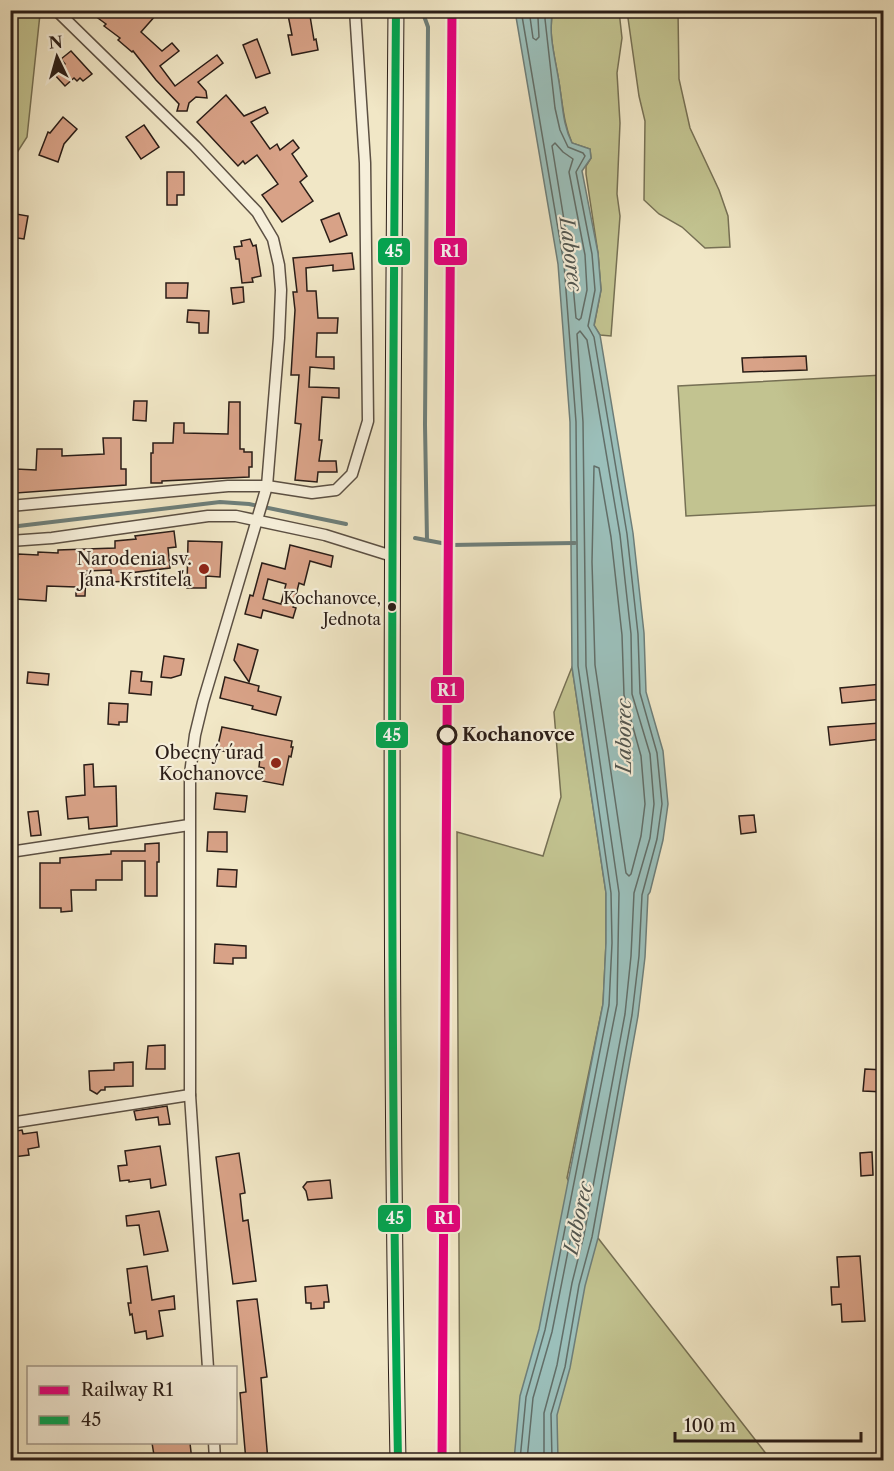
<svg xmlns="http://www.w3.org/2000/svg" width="894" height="1471" font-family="'Libre Caslon Text',serif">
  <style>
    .green { fill: #c2c390; stroke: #767054; stroke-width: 1.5 }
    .water { fill: #9bbfba; stroke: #6e7e79; stroke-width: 1.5 }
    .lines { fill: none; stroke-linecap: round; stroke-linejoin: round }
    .shore { stroke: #626e68; stroke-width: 1.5 }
    .stream { stroke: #6e7e79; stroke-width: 4 }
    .building { fill: #d8a287; stroke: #2a1d17; stroke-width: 1.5; fill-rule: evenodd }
    .street-casing { stroke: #5c5043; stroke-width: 13 }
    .secondary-casing { stroke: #2a1d17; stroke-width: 17 }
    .street { stroke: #f6efda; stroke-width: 10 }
    .secondary { stroke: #f6efda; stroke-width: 15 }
    .bus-1-casing { stroke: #f6efda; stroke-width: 12 }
    .bus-1 { stroke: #00a651; stroke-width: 8 }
    .rail-1-casing { stroke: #f6efda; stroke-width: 14 }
    .rail-1 { stroke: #e5007d; stroke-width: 9 }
    .poi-dot { fill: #8f2418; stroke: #f6efda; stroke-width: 2 }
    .bus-dot { fill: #2a1d17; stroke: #f6efda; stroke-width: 2 }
    .stop-dot { fill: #f6efda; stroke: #2a1d17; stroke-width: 3 }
    .labels { text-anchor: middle; stroke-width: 4.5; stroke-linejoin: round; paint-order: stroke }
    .bus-label { font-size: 16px; fill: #2a1d17; stroke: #f6efda; text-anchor: end }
    .poi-label { font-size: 18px; fill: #2a1d17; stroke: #f6efda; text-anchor: end }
    .stop-label { font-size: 18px; font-weight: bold; fill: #2a1d17; stroke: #f6efda; text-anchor: start }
    .water-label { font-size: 20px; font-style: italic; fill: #525650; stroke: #f6efda }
    .line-badge { stroke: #f6efda; stroke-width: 2 }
    .badge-label { font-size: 16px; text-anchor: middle; font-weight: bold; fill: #fff }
  </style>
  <rect width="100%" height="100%" fill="#f1e7c6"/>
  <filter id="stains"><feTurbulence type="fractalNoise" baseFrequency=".00333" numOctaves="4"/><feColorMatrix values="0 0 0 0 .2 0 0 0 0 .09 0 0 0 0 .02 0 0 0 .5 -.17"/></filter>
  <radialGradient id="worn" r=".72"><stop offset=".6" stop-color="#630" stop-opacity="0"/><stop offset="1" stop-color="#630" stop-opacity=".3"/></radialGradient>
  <!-- green -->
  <g class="green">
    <path d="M11 10 37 11 40 14 27 137 11 162Z"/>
    <path d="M553 11H619L622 38 617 73 620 123 617 194 620 216 611 336 600 335 594 326 601 290 598 253 586 174V166L591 158 590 149 572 143C564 124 563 108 560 89 557 64 547 35 553 11Z"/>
    <path d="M627 11H678L679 79 690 128 719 190 728 216 730 247 705 248 682 227 659 214 644 200 645 121 639 96Z"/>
    <path d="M883 375V505L686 516 678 386Z"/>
    <path d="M572 667 606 893V943L603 1004 567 1178 598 1238 771 1460H460L457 832 543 856 561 797 554 712Z"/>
  </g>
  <!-- water -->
  <path class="water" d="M553 10C547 35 557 64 560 89 563 108 563 125 572 143L590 149 591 158 582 171 598 253 601 290 594 325 600 335 633 533 644 633 646 692 663 751 668 804 663 840 650 892 648 895 645 957 638 1016 598 1238 585 1286 570 1368 557 1415 558 1460H514L520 1396 539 1329 603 1004 606 943V893L572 667 570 422 558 264 515 11Z"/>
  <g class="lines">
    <!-- shore -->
    <g class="shore">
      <path d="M529 10 533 38 536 40 539 37 538 18 539 10"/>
      <path d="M547 10 545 19 555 108 560 130 568 147 583 153 585 156 576 172 592 254 595 290 588 326 594 337 627 534 638 634 640 693 657 753 662 804 657 839 642 895 639 956 632 1015 592 1237 579 1285 565 1367 551 1414 552 1460"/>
      <path d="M555 143 563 152 573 159 569 172 585 255 587 290 581 318 579 320 576 318 571 263 552 146Z"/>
      <path d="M594 466 599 468 611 537 622 635 624 695 641 756 645 804 641 836 631 874 629 876 626 873 595 665 592 562Z"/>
      <path d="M520 1460 526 1397 545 1330 609 1005 612 943 611 893 578 666 576 422 564 264 521 10"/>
      <path d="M527 1460 533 1398 552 1332 617 1004 619 893 586 666 583 422 577 334 580 331 587 340 620 535 631 634 632 694 650 754 654 804 650 838 634 893 631 956 625 1014 584 1235 572 1283 557 1365 544 1413V1460"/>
    </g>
    <!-- stream -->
    <g class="stream">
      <path d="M417 10 424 16 428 27 425 425 427 540"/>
      <path d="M10 527 220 502 249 504 346 524"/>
      <path d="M415 538 452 545 575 543"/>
    </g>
  </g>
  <!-- building -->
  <g class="building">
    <path d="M87 10H151L156 15 141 32 162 51 172 43 179 51 160 66 175 86 217 55 223 63 198 82 206 91 207 98 196 97 189 103 187 111H177L179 104 156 80 133 51 132 52 118 40 120 38 104 26 106 24Z"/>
    <path d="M287 10H309L314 40 316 39 318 50 292 55 288 35H292Z"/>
    <path d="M257 39 270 73 256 78 243 45Z"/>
    <path d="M71 51 92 74 83 81 80 78 77 81 74 78 65 86 54 74 65 64 61 59Z"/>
    <path d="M226 95 244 116 265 107 268 113 251 122 270 149 277 144 280 150 293 140 299 148 292 154 307 176 300 182 313 201 282 222 262 195 278 184 257 155 245 164 243 161 238 166 197 122Z"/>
    <path d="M63 117 77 129 64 144 58 162 39 155 48 132 50 133Z"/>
    <path d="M144 125 159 147 141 159 126 137Z"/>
    <path d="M167 172H184V195H177V205H167Z"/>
    <path d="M10 213 28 216 24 239 10 237Z"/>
    <path d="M339 213 347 235 330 242 321 220Z"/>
    <path d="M250 239 253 246 256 245 261 276 252 278 253 282 242 283 239 259H236L234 247 242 246 241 241Z"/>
    <path d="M352 253 354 269 333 271V265L306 268 307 291H316L318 318H338L337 333H317V336L316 357H334V369L310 367 309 387 339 388V398L322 397 319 440H322L319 461H336L337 472H318L317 482 295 480 301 424 295 423 299 375H291L295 310 293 292H297L293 258Z"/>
    <path d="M166 283H188L187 298H166Z"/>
    <path d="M243 287 244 302 233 304 231 288Z"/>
    <path d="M188 310 209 311 208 333H199V323L187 322Z"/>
    <path d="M806 356 807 370 743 372 742 358Z"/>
    <path d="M134 401H147L146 421 133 420Z"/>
    <path d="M229 402H240V449H244V452H252V467H249V477L162 481V483H151V453H153V443H173L174 423H184V433L228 434Z"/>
    <path d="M103 438H121V469H126V485L16 493V469L36 470 37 449H62V456L104 454Z"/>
    <path d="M174 531 176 547 168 548 170 568 129 573 130 581 111 582V570L86 571 85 596H76V587L47 586 46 601 15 599 16 582H10V559L17 560 18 554 38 555V552L58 553V550L115 548V541L136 539 135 536Z"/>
    <path d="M188 541 222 542 220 577 206 576V588H187Z"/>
    <path d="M290 545 333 556 331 567 310 561 304 585 299 583 293 607 296 608 293 618 263 610 261 618 245 614 250 595 253 596 262 563 285 569ZM268 579 286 584 281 604 263 599Z"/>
    <path d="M238 644 258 650 249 682 234 660Z"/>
    <path d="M164 656 184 659 181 675 171 678 161 677Z"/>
    <path d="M131 671 142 672 141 681 152 682 151 695 129 693Z"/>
    <path d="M28 672 49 674 48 685 27 683Z"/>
    <path d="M225 677 259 686 258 691 281 697 276 715 252 709 253 706 220 698Z"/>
    <path d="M882 684 883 699 842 703 840 688Z"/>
    <path d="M109 703 128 704 127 722H119V725L108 724Z"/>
    <path d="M880 723V724H884V737L881 739 830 745 828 727Z"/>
    <path d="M222 727 292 741 291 747H293L291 757 289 756 283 785 262 781 264 768 259 767 260 758 217 750Z"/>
    <path d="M93 764 94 787 116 786 117 826 89 829 88 817 68 819 66 797 85 795 84 765Z"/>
    <path d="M216 793 247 796 245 812 214 809Z"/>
    <path d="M38 811 41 835 31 836 28 812Z"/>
    <path d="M754 815 756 832 741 834 739 816Z"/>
    <path d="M208 832H227V852L207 851Z"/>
    <path d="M159 843V862H157V896H145V861H122V880H96V890H71L72 911 61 912V908H40V863H60V858L111 854V851H145V844Z"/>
    <path d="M218 869 237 870 236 887 217 886Z"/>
    <path d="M215 944 246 946V958H233V964L214 963Z"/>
    <path d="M165 1045V1069H146L148 1046Z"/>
    <path d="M133 1062V1086L105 1087V1090H101L97 1094 90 1090 89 1071 114 1070V1063Z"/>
    <path d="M865 1069 884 1070V1092L863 1091Z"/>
    <path d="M167 1106 170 1124 159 1125 158 1117 136 1120 134 1111Z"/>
    <path d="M22 1130 23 1134 37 1132 39 1147 28 1149 29 1155 13 1157 10 1132Z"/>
    <path d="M160 1146 166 1185 151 1188 150 1179 129 1182V1180L120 1181 118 1166 127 1165 125 1151Z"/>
    <path d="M872 1152 873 1175 861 1176 860 1153Z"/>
    <path d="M239 1153 245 1193 240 1194 243 1221 248 1220 256 1281 233 1284 216 1157Z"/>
    <path d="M330 1180 332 1198 308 1200 306 1191 303 1187 307 1182Z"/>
    <path d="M159 1211 168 1251 144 1255 139 1225 127 1226 126 1216Z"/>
    <path d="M860 1256 865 1321 842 1322 841 1304 832 1305 831 1287H839L837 1257Z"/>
    <path d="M147 1266 152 1300 174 1296 175 1309 159 1311 163 1336 147 1339 146 1331 135 1333 132 1314 130 1315 128 1303H131L127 1269Z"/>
    <path d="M327 1285 329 1302H324V1308L311 1309V1303H306L305 1287Z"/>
    <path d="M257 1299 267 1377 261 1378 268 1461H246L240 1393 246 1392 237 1301Z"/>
    <path d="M152 1443H190L192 1461H155Z"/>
  </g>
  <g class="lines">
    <!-- street casing -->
    <g class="street-casing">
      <g id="street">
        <path d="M56 10 195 146 257 212 273 239 279 265 281 290 279 338 267 486 203 702 195 735 190 774V1095L208 1368"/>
        <path d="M10 506 228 486H267L312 493 336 490 352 474 368 421 365 163 355 10"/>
        <path d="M10 541 52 538 208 516H236L325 535 392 556"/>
        <path d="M10 852 189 825"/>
        <path d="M10 1123 190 1095"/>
        <path d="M214 1442 215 1460"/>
      </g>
    </g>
    <!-- secondary casing -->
    <g class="secondary-casing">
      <path id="secondary" d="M396 10C392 494 389 977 398 1460"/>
    </g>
    <!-- street -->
    <use href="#street" class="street"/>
    <!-- secondary -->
    <use href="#secondary" class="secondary"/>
    <!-- bus-1 casing -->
    <g class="bus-1-casing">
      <path id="bus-1" d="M396 10C392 494 389 977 398 1460"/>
    </g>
    <!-- bus-1 -->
    <use href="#bus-1" class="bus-1"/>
    <!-- rail-1 casing -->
    <g class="rail-1-casing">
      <path id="rail-1" d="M442 1460 452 10"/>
    </g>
    <!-- rail-1 -->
    <use href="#rail-1" class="rail-1"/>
  </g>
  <!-- markers -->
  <g class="poi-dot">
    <circle cx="204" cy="569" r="6"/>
    <circle cx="276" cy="763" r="6"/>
  </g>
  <circle class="bus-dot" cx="392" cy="607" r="5"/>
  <circle class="stop-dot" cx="447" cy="735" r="9"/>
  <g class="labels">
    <!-- bus labels -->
    <g class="bus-label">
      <text x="381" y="604">Kochanovce,<tspan x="381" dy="21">Jednota</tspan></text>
    </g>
    <!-- poi labels -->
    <g class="poi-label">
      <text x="192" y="565">Narodenia sv.<tspan x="192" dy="21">Jána Krstiteľa</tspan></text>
      <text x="264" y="759">Obecný úrad<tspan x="264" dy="21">Kochanovce</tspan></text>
    </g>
    <!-- stop labels -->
    <g class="stop-label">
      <text x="462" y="741">Kochanovce</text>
    </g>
    <!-- water labels -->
    <g class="water-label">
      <text transform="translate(571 254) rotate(83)" y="7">Laborec</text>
      <text transform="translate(624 736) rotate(-90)" y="7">Laborec</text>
      <text transform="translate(578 1218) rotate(-78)" y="7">Laborec</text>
    </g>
  </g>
  <g class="line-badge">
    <rect x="433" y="237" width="35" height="29" rx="6" fill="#e5007d"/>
    <rect x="377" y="237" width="34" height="29" rx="6" fill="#00a651"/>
    <rect x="430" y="676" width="35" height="28" rx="6" fill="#e5007d"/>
    <rect x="375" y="721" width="34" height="28" rx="6" fill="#00a651"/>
    <rect x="426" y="1204" width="35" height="29" rx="6" fill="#e5007d"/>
    <rect x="377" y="1204" width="35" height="29" rx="6" fill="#00a651"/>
  </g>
  <g class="badge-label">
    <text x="450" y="257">R1</text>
    <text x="394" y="257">45</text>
    <text x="447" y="696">R1</text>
    <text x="392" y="741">45</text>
    <text x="444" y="1224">R1</text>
    <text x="395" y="1224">45</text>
  </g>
  <!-- margin -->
  <rect width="894" height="1471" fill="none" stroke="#f1e7c6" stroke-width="36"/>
  <rect x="12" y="12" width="870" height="1447" fill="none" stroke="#2a1d17" stroke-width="3"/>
  <rect x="18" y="18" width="858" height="1435" fill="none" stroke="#2a1d17" stroke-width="1.5"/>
  <!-- legend -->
  <rect x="27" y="1366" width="210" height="78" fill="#f6efda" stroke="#a49b8c" stroke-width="1.5"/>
  <rect x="39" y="1386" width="30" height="9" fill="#e5007d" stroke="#a49b8c" stroke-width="1.5"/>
  <text x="81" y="1396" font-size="18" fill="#2a1d17">Railway R1</text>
  <rect x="39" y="1416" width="30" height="9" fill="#00a651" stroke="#a49b8c" stroke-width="1.5"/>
  <text x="81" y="1426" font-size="18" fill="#2a1d17">45</text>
  <!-- north arrow -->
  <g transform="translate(57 57) rotate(355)" stroke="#f6efda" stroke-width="4.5" paint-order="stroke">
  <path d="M0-4.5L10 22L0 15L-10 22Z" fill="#2a1d17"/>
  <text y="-9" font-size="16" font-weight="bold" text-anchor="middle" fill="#2a1d17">N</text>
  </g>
  <!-- scale -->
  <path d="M675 1432v9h186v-9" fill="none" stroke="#2a1d17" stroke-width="3"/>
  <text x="684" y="1432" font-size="18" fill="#2a1d17" stroke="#f6efda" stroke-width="4.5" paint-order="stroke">100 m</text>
  <rect width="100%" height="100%" filter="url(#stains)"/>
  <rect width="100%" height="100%" fill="url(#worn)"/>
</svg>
